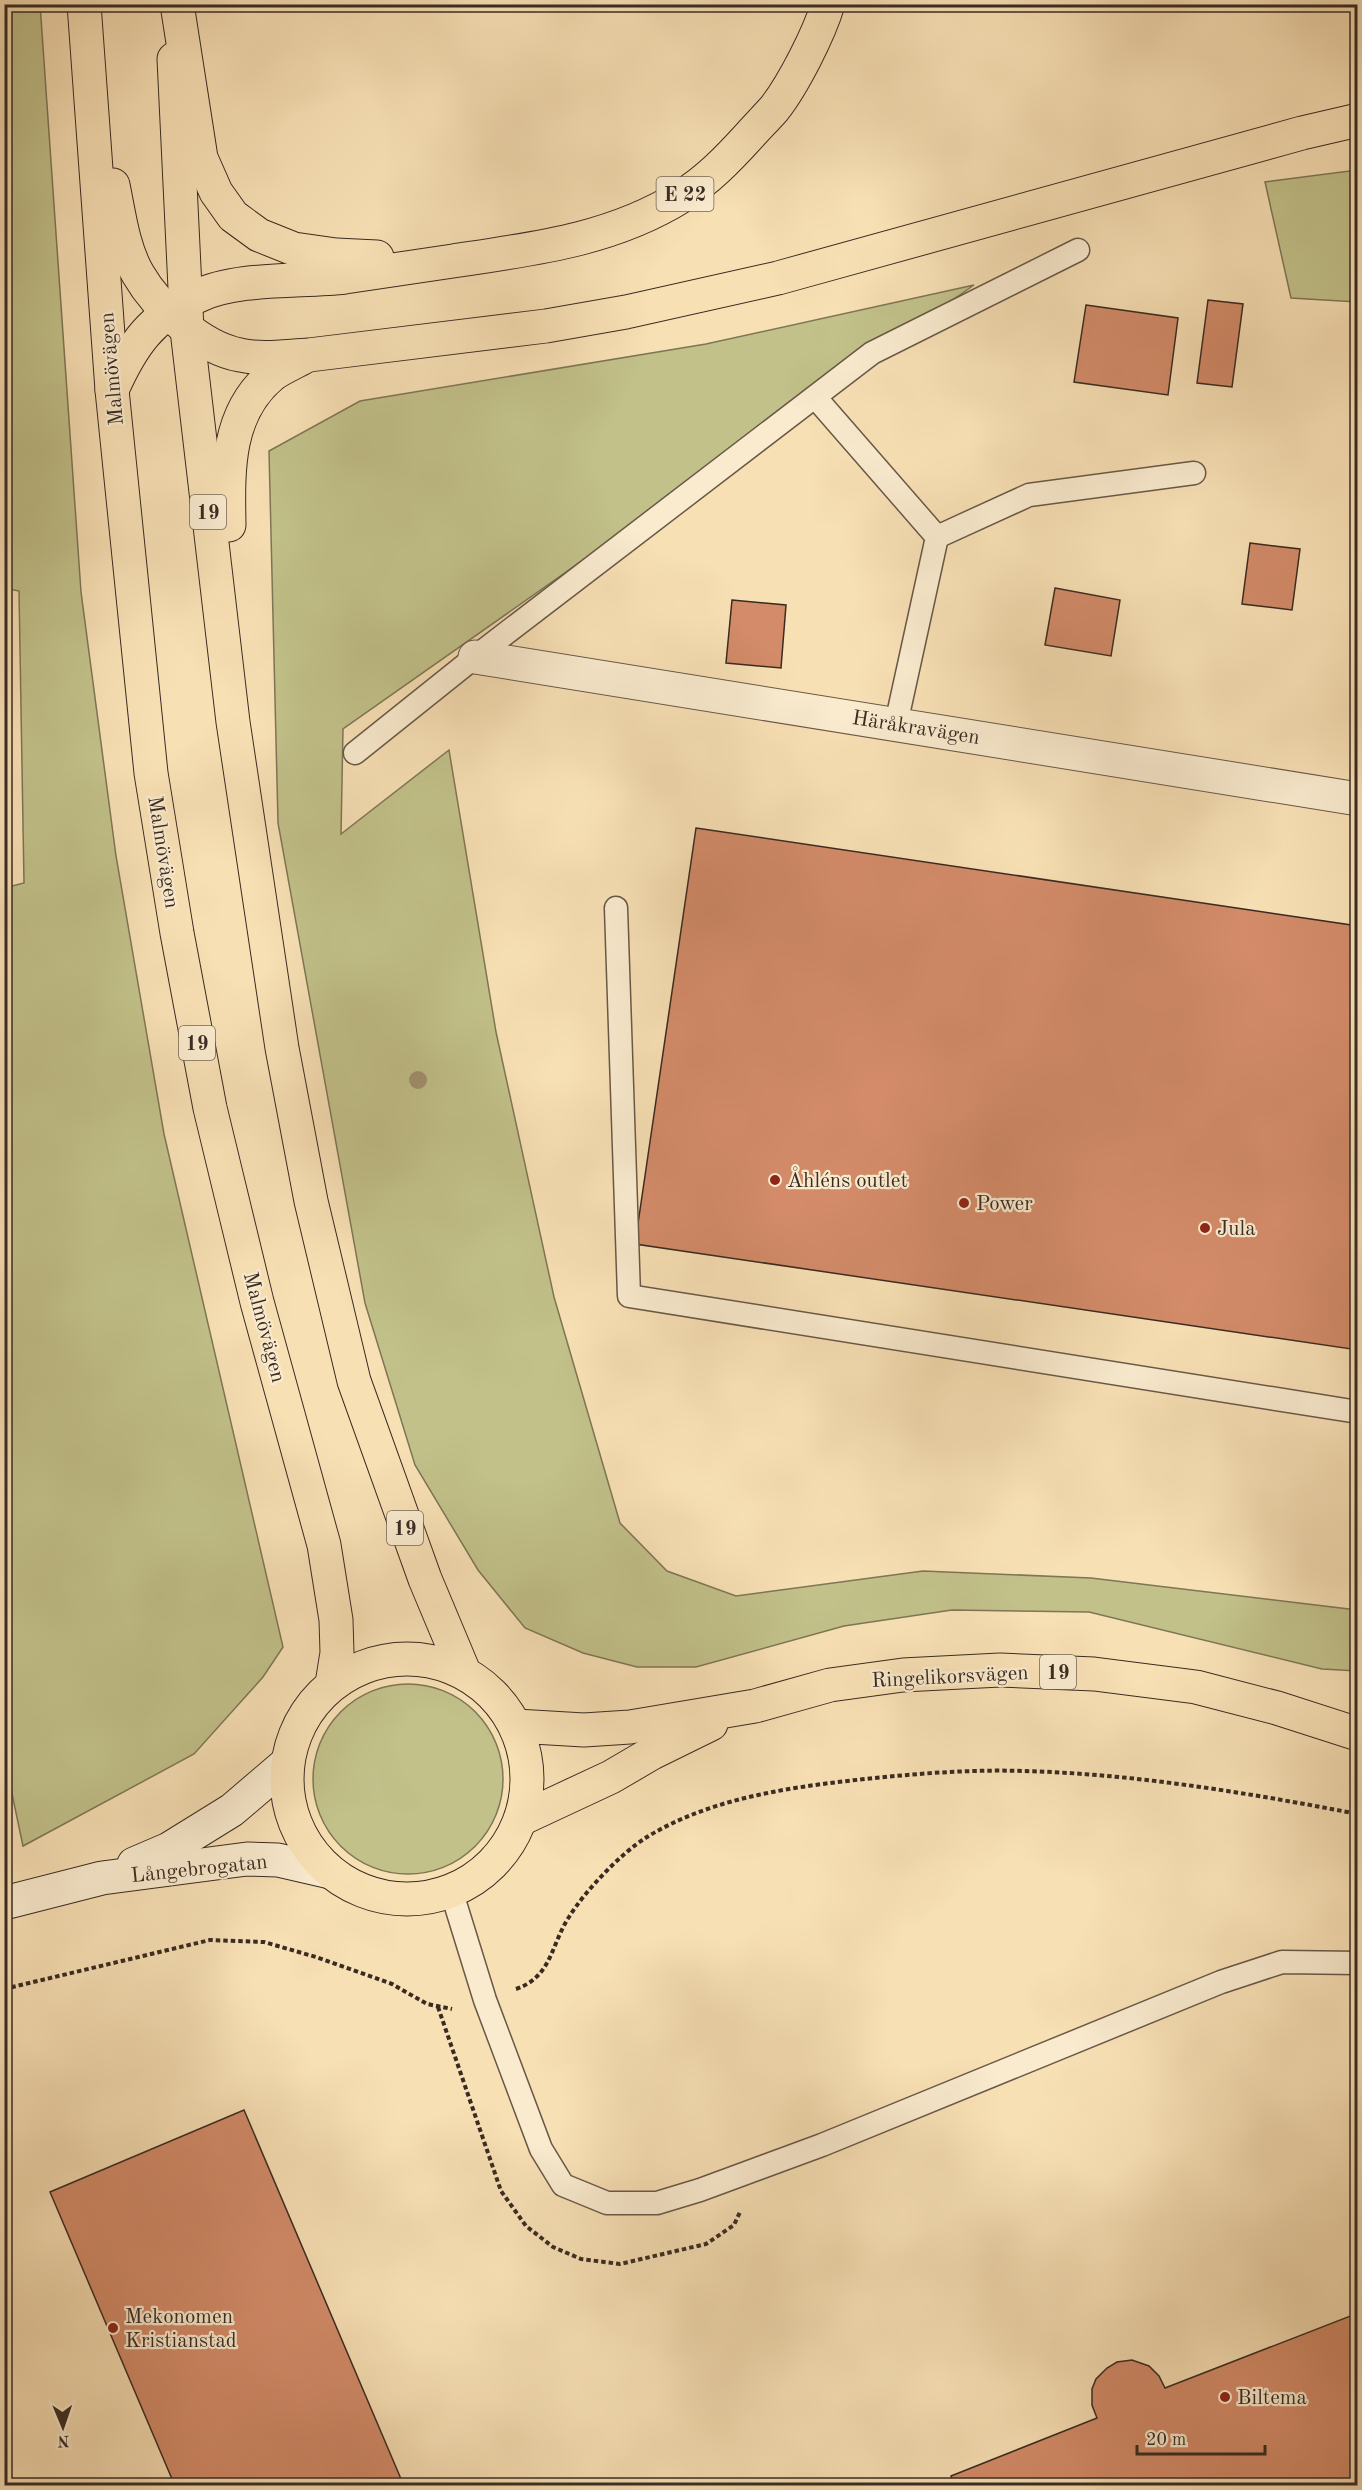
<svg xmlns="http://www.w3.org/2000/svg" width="1362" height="2490" font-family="'Old Standard TT',serif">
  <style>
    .green { fill: #c2c18a; stroke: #7e7656; stroke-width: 1.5 }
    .building { fill: #d38b69; stroke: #392b22; stroke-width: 1.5 }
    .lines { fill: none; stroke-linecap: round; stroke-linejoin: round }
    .service-casing { stroke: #695847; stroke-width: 25 }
    .minor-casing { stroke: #695847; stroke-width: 35 }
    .secondary-casing { stroke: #392b22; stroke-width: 35 }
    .primary-casing { stroke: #392b22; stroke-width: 35 }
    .motorway-casing { stroke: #392b22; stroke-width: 35 }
    .path { stroke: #392b22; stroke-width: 4; stroke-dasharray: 4.5 3; stroke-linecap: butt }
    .service { stroke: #faebcf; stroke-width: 22 }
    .minor { stroke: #faebcf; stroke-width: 33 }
    .secondary { stroke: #faebcf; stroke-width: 33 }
    .primary { stroke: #f8e0b5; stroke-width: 33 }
    .motorway { stroke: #f8e0b5; stroke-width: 33 }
    .tree { fill: #a29172 }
    .poi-dot { fill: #8f2418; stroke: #faebcf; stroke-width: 2 }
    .labels { text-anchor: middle; stroke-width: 4.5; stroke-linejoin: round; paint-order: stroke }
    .shield { fill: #faebcf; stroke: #736556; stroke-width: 1.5 }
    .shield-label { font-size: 20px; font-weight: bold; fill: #392b22 }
    .street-label { font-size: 21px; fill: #392b22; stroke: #faebcf }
    .poi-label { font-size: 21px; fill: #392b22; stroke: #faebcf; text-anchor: start }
  </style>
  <rect width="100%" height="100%" fill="#f8e0b5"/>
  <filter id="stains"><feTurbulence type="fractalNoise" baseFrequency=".00333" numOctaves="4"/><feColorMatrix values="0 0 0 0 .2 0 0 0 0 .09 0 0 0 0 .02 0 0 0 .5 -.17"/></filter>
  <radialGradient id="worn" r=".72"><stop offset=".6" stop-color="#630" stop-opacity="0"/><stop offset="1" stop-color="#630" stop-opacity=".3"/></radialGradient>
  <!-- green -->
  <g class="green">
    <path d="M40 4 81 592 116 856 164 1134 283 1647 263 1677 194 1754 23 1846 4 1756V888L24 883 19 591 4 588V5Z"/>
    <path d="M1357 170V302L1291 298 1265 182Z"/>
    <path d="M974 285 343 729 341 834 449 750 496 1032 554 1297 620 1523 667 1571 736 1596 923 1571 1091 1578 1357 1610V1671L1322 1669 1089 1612 952 1610 844 1626 696 1667H637L583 1653 525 1628 478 1570 415 1465 365 1303 278 823 269 451 360 401 706 344Z"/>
    <circle cx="408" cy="1779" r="95"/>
  </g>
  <!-- building -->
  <g class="building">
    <path d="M1208 300 1243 304 1232 387 1197 383Z"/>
    <path d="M1086 305 1178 318 1168 395 1074 382Z"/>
    <path d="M1250 543 1300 549 1292 610 1242 604Z"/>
    <path d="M1055 588 1120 600 1111 656 1045 645Z"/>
    <path d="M732 600 786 605 781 668 726 663Z"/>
    <path d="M696 828 1358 926V1350L635 1244Z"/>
    <path d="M244 2110 404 2486H175L50 2192Z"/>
    <path d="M1358 2313V2486H954L951 2476 1097 2418 1092 2405V2389L1096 2379 1107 2368 1117 2362 1132 2360 1149 2366 1159 2376 1165 2388Z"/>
  </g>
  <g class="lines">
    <!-- service casing -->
    <g class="service-casing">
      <g id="service">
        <path d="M815 397 937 537 896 724"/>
        <path d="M937 537 1029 495 1194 473"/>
        <path d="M355 753 475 657 872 353 1078 250"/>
        <path d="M616 908 629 1296 1358 1412"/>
        <path d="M451 1890 485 2000 541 2149 563 2185 607 2203H657L700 2190 822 2145 1221 1982 1282 1962 1358 1963"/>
      </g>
    </g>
    <!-- minor casing -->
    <g class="minor-casing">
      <path id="minor" d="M475 657 1358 799"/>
    </g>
    <!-- secondary casing -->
    <g class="secondary-casing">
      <g id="secondary">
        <path d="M134 1864 169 1849 232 1810 287 1763"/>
        <path d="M4 1903 102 1878 247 1859 278 1860 330 1872"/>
      </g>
    </g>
    <!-- primary casing -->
    <g class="primary-casing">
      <g id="primary">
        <path d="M84 4 112 390 151 773 177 933 210 1108 257 1302 324 1545 336 1620 337 1653 332 1684"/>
        <path d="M174 59 187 330 233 722 282 1048 311 1201 354 1381 425 1579 464 1672"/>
        <path d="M113 185C119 214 123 248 138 274 157 307 201 348 240 355 262 360 286 356 309 355L546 326 626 312 778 278 1302 133 1358 120"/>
        <path d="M229 525C228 471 226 413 272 375 281 368 294 363 304 357"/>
        <circle cx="407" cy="1779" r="120"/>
        <path d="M516 1726 584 1730 630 1727 755 1706 830 1685 903 1675 1000 1670 1094 1674 1196 1687 1277 1708 1358 1734"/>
        <path d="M521 1819 611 1777 652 1753 711 1724"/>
      </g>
    </g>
    <!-- motorway casing -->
    <g class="motorway-casing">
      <g id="motorway">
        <path d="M177 4 201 158 216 192 233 216 259 235 294 249 336 255 377 257"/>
        <path d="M112 390C132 345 151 317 198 296 236 277 302 282 345 277 381 272 417 266 453 261 533 249 612 240 682 196 708 180 729 158 749 136 757 127 766 118 774 109 793 85 819 34 828 4"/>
      </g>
    </g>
    <!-- path -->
    <g class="path">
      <path d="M4 1989 210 1940 264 1942 316 1957 392 1984 427 2004 452 2009"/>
      <path d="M516 1989C552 1977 551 1944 569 1917 585 1891 621 1853 647 1837 704 1802 773 1790 838 1782 900 1775 962 1769 1024 1771 1136 1774 1248 1793 1358 1814"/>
      <path d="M438 2007 501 2191 526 2226 553 2247 581 2259 620 2264 706 2244 734 2225 740 2212"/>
    </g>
    <!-- service -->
    <use href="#service" class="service"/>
    <!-- minor -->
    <use href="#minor" class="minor"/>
    <!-- secondary -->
    <use href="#secondary" class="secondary"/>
    <!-- primary -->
    <use href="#primary" class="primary"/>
    <!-- motorway -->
    <use href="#motorway" class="motorway"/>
  </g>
  <!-- trees -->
  <circle class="tree" cx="418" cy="1080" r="9"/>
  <!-- markers -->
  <g class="poi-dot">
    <circle cx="775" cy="1180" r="6"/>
    <circle cx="964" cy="1203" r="6"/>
    <circle cx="1205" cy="1228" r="6"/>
    <circle cx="113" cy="2328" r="6"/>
    <circle cx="1225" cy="2397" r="6"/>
  </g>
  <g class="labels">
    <!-- shield labels -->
    <g class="shield">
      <rect x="656.5" y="177" width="57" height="34" rx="4.5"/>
      <rect x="190" y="495" width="36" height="34" rx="4.5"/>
      <rect x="179" y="1026" width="36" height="34" rx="4.5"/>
      <rect x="387" y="1511" width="36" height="34" rx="4.5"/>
      <rect x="1040" y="1655" width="36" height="34" rx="4.5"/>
    </g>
    <g class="shield-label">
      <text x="685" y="201">E 22</text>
      <text x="208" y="519">19</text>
      <text x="197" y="1050">19</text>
      <text x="405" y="1535">19</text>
      <text x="1058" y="1679">19</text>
    </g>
    <!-- street labels -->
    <g class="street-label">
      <text transform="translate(111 369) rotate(-95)" y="7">Malmövägen</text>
      <text transform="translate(916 727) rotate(9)" y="7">Häråkravägen</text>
      <text transform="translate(164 852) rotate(81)" y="7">Malmövägen</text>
      <text transform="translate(265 1327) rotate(75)" y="7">Malmövägen</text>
      <text transform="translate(950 1676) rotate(-3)" y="7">Ringelikorsvägen</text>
      <text transform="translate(199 1868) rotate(-6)" y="7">Långebrogatan</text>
    </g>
    <!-- poi labels -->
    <g class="poi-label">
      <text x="787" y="1187">Åhléns outlet</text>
      <text x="976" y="1210">Power</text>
      <text x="1217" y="1235">Jula</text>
      <text x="125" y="2323">Mekonomen<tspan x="125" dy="24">Kristianstad</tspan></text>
      <text x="1237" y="2404">Biltema</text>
    </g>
  </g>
  <!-- margin -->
  <rect width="1362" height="2490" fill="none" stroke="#f8e0b5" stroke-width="24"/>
  <rect x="6" y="6" width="1350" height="2478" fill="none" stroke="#392b22" stroke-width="3"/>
  <rect x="12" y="12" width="1338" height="2466" fill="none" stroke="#392b22" stroke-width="1.5"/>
  <!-- north arrow -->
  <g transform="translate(63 2427) rotate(178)" stroke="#faebcf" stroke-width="4.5" paint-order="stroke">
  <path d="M0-4.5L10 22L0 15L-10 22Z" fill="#392b22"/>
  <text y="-9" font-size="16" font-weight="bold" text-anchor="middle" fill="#392b22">N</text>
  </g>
  <!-- scale -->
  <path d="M1137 2445v9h128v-9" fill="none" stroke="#392b22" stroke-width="3"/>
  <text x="1146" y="2445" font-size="18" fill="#392b22" stroke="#faebcf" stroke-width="4.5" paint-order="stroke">20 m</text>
  <rect width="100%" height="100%" filter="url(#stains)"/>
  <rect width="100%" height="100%" fill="url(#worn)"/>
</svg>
